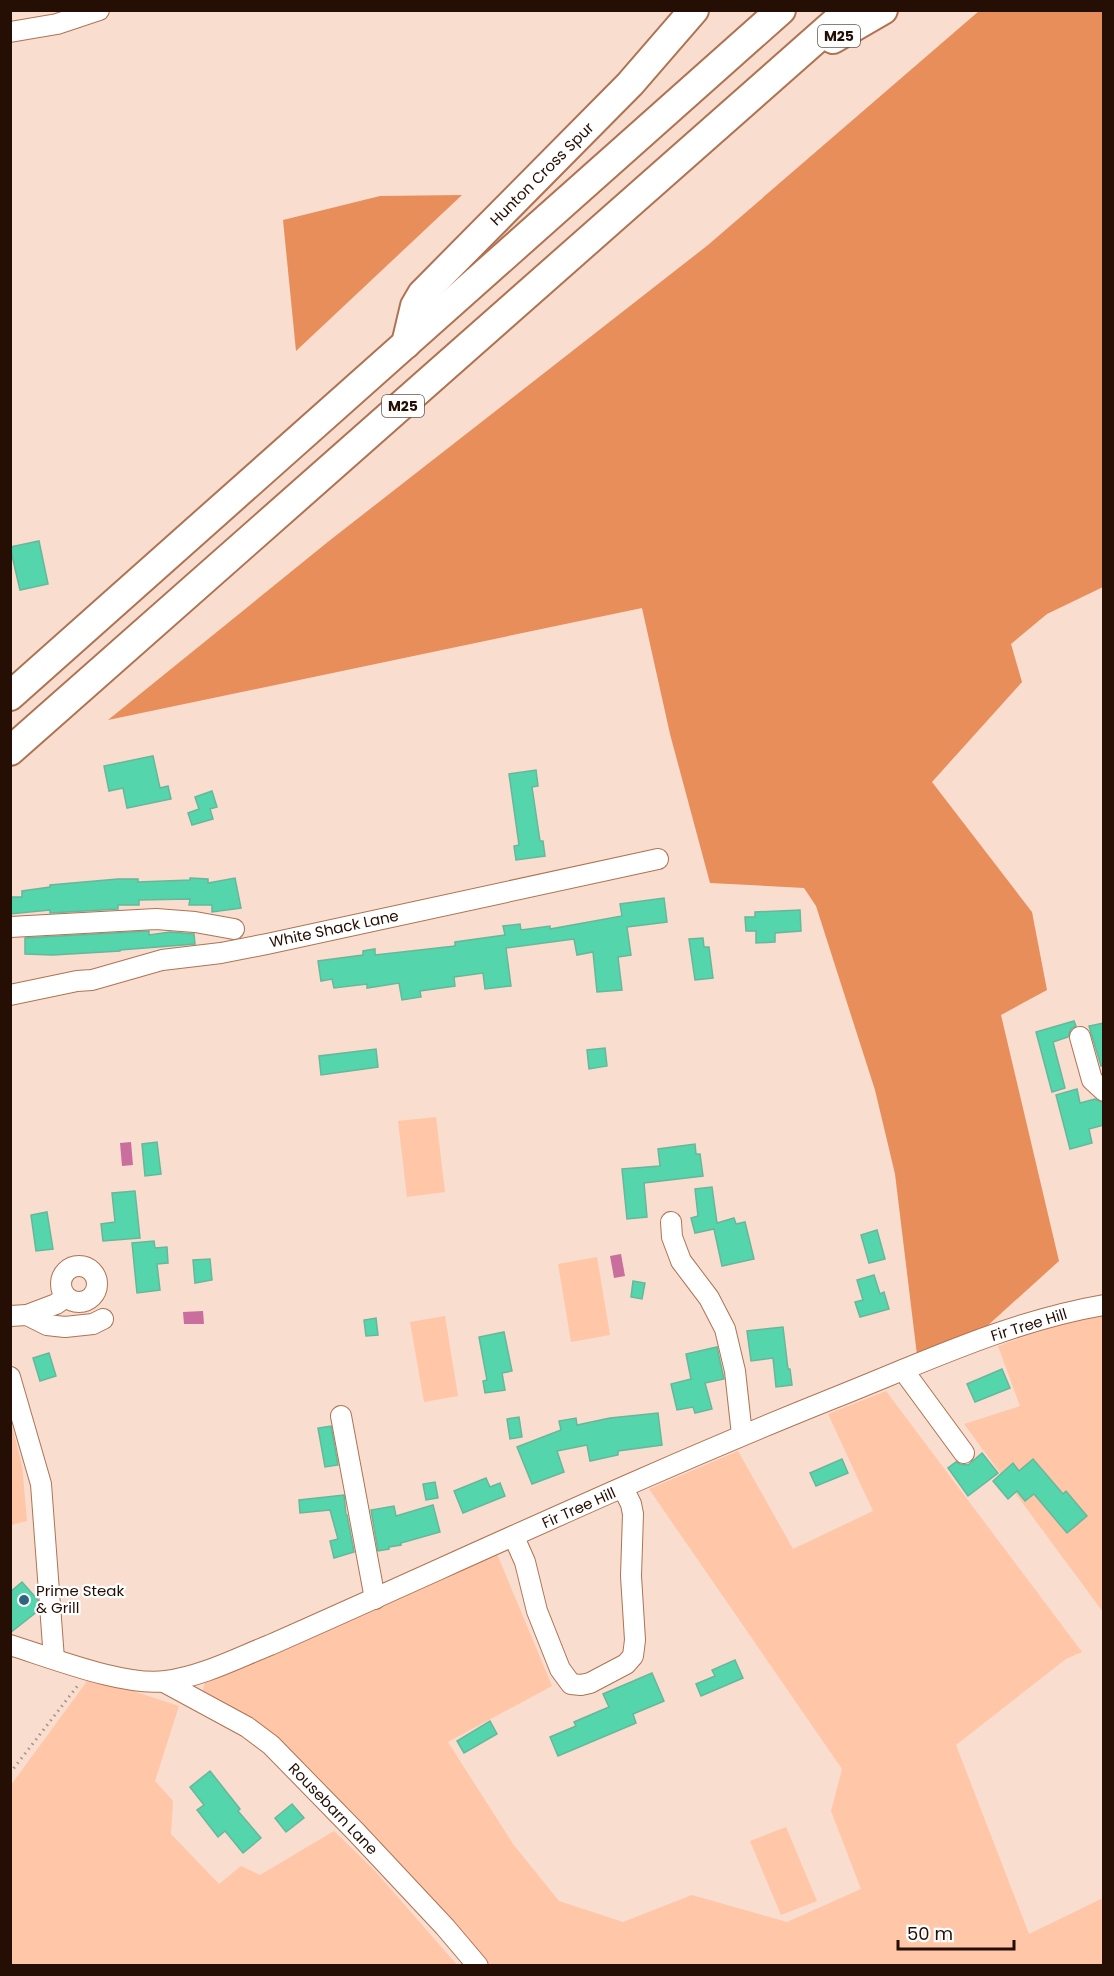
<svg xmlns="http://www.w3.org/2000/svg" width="1114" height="1976" font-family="Poppins,sans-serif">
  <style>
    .green { fill: #ffc6a8 }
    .forest { fill: #e88e5b }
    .water { fill: #c96e9d }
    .building { fill: #54d5ac; stroke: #67b79b; stroke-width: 1.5 }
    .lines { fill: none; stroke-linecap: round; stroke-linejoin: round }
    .minor-casing { stroke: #af7352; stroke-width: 22 }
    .highway-casing { stroke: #af7352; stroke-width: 32 }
    .path { stroke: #ac9285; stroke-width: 3; stroke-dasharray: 1.5 4.5; stroke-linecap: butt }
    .minor { stroke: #fff; stroke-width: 20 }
    .highway { stroke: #fff; stroke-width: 28 }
    .poi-dot { fill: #2c667f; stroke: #fff; stroke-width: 2 }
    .labels { text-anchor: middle; stroke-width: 4.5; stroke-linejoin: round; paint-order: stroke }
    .shield { fill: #fff; stroke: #66564f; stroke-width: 1.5 }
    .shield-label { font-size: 14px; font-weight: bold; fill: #250e03 }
    .street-label { font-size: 15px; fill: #250e03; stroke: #fff }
    .poi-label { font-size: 15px; fill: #250e03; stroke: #fff; text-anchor: start }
  </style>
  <rect width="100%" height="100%" fill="#f9ddcf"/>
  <!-- green -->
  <g class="green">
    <path d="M436 1117 445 1192 407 1197 398 1121Z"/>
    <path d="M597 1257 610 1335 571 1342 558 1264Z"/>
    <path d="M1103 1314V1612L964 1424 1020 1406 998 1346 1064 1323Z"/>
    <path d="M445 1316 458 1396 424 1402 410 1322Z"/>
    <path d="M886 1391 1082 1652 1066 1659 956 1745 1029 1934 1103 1898V1965H491L453 1921 398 1864 357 1817 258 1724 202 1693 206 1677 497 1554 552 1686 448 1742 513 1844 559 1901 623 1922 692 1895 787 1922 861 1889 831 1811 842 1769 649 1489 738 1451 793 1549 873 1511 828 1414Z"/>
    <path d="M10 1419 22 1465 27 1521 11 1525Z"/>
    <path d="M90 1677 179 1706 155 1781 173 1801 171 1834 219 1884 241 1866 260 1875 334 1831 375 1871 457 1965 11 1966V1785Z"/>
    <path d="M786 1827 817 1901 781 1915 750 1841Z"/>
  </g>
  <!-- forest -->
  <g class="forest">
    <path d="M979 11H1103L1104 167H1102L1104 187 1103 587 1047 614 1011 644 1022 682 932 782 1032 912 1047 990 1001 1015 1059 1261 986 1327 917 1355 895 1174 875 1090 816 906 804 888 710 883 670 734 642 608 108 720 329 541 708 245Z"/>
    <path d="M462 195 296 351 283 220 380 196Z"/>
  </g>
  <!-- water -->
  <g class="water">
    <path d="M131 1142 133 1165 122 1166 120 1143Z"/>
    <path d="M621 1254 625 1276 614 1278 610 1256Z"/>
    <path d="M203 1311 204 1324H184L183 1312Z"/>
  </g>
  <!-- building -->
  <g class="building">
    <path d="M39 541 48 584 20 590 10 547Z"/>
    <path d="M153 756 160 788 168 786 171 799 127 808 123 788 109 791 104 766Z"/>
    <path d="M536 770 538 786 532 787 540 841H543L545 856 516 860 514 846 519 845 509 774Z"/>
    <path d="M212 791 217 807 210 809 213 819 192 825 188 813 199 809 195 797Z"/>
    <path d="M190 878 208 879V883L235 878 241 908 212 912V905H189L190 899 139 900V905H118V909L50 913V910L10 914V897H22V891L50 887V885L118 879H138V882L190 880Z"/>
    <path d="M664 898 667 922 627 927 631 955 618 957 622 990 597 992 593 952 577 955 574 939 506 948 511 986 485 989 483 973 454 977 455 986 420 991 421 997 402 1000 399 983 367 988V984L334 988 332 979 321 981 318 961 363 955V951L375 949V955L455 946V942L505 935 503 926 520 924 521 930 550 926V929L622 916 620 904Z"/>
    <path d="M800 910 801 931 775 933V942L756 943V931H746L745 917H755V912Z"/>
    <path d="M149 931V935L170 932 194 934 195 944 120 950V951L53 955 25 954V938Z"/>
    <path d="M703 938 704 947H709L713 978 695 980 689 939Z"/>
    <path d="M1074 1021 1076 1026 1071 1029 1068 1037 1053 1042 1065 1088 1052 1092 1036 1032Z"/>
    <path d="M1104 1023V1066H1101L1089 1026Z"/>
    <path d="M605 1048 607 1066 589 1069 587 1050Z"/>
    <path d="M376 1049 378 1067 321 1075 319 1056Z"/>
    <path d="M1077 1089 1080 1103 1095 1099 1104 1103V1125L1089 1129 1092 1143 1070 1149 1056 1095Z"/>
    <path d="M157 1142 161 1174 145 1176 142 1144Z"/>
    <path d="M695 1144 696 1154H700L703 1176 644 1183 647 1217 627 1219 622 1169 660 1166 658 1149Z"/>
    <path d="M712 1187 717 1223 734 1218 736 1224 745 1222 754 1259 722 1266 714 1229 695 1233 691 1218 698 1216 695 1189Z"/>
    <path d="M135 1191 140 1238 103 1241 101 1224 115 1222 112 1193Z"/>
    <path d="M47 1212 53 1249 36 1251 31 1215Z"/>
    <path d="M877 1230 885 1259 869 1263 861 1235Z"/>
    <path d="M154 1241 155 1248 167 1247 168 1263 157 1264 160 1290 137 1293 132 1243Z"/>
    <path d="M210 1259 212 1280 195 1283 193 1260Z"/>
    <path d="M874 1275 880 1294 884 1292 889 1309 860 1317 855 1302 863 1300 857 1280Z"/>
    <path d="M633 1281 645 1283 642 1299 631 1297Z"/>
    <path d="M376 1318 378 1335 366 1336 364 1320Z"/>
    <path d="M783 1327 788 1369H790L792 1385 776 1387 773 1358 751 1361 747 1331Z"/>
    <path d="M504 1332 512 1371 502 1373 505 1390 485 1393 483 1381 487 1380 479 1337Z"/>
    <path d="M717 1347 724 1379 705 1383 712 1409 695 1413 693 1407 677 1410 671 1384 691 1379 686 1354Z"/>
    <path d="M49 1353 56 1376 40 1381 33 1358Z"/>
    <path d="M1002 1369 1010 1388 975 1402 967 1384Z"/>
    <path d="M658 1413 662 1445 618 1451V1455L590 1461 587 1445 557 1451 564 1472 532 1484 517 1447 561 1430 559 1421 576 1418 577 1425 610 1418Z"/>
    <path d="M519 1417 522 1437 510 1439 507 1419Z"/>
    <path d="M331 1426 338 1465 325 1467 318 1428Z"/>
    <path d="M982 1453 998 1473 968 1496 948 1468 956 1462 960 1464 968 1465Z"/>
    <path d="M842 1459 848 1473 816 1486 810 1473Z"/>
    <path d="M1033 1459 1063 1494 1066 1491 1087 1516 1067 1533 1034 1494 1025 1501 1017 1491 1008 1499 993 1481 1013 1463 1019 1471Z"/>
    <path d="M486 1478 490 1487 500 1483 505 1496 463 1513 454 1491Z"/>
    <path d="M435 1482 438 1498 426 1500 423 1484Z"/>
    <path d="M344 1495 346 1515H347L354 1552 334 1558 330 1541 338 1539 330 1510 300 1513 299 1500Z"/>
    <path d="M433 1505 440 1532 401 1543V1545L389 1547V1549L378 1551 371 1510 394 1506 396 1516Z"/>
    <path d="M22 1582 38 1600V1611L10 1633V1592Z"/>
    <path d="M735 1660 743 1678 701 1696 696 1684 715 1676 712 1670Z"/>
    <path d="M652 1673 664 1701 633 1714 636 1723 558 1756 550 1737 576 1726 574 1722 609 1707 603 1694Z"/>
    <path d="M490 1721 497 1734 464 1753 457 1741Z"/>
    <path d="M210 1771 240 1809 238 1811 261 1838 243 1853 225 1831 218 1837 197 1810 204 1805 190 1787Z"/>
    <path d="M292 1804 304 1818 286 1832 275 1818Z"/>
  </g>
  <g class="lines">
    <!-- minor casing -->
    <g class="minor-casing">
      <g id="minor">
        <path d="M10 32 57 24 99 10"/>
        <path d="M10 927 156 919 195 922 234 929"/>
        <path d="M10 995 77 981 92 980 162 960 221 953 267 944 658 859"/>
        <path d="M1080 1037 1092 1080 1104 1091"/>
        <path d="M671 1222 672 1237 681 1261 709 1298 725 1329 735 1371 742 1435"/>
        <circle cx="79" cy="1284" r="18"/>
        <path d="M27 1315 56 1304 66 1297"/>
        <path d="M10 1316 27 1315 47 1325 65 1327 93 1324 103 1319"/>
        <path d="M903 1370 964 1453"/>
        <path d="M10 1377 41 1484 54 1659"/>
        <path d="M341 1416 375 1599"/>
        <path d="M514 1537 525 1562 537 1611 560 1669 571 1684 581 1685 590 1683 626 1664 633 1656 635 1640 631 1576 633 1514 631 1504 623 1488"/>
        <path d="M10 1645C52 1658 125 1687 166 1681 203 1676 237 1658 270 1645 458 1562 644 1474 834 1398 922 1363 1010 1321 1104 1305"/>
        <path d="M164 1682 247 1727 271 1745 356 1832 445 1927 478 1966"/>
      </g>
    </g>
    <!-- highway casing -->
    <g class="highway-casing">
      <g id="highway">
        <path d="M833 39 883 10"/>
        <path d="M406 344 415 306 422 294 630 84 694 10"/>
        <path d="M10 696 781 10"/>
        <path d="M10 751 849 10"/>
      </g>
    </g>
    <!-- path -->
    <path class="path" d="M10 1773 79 1684"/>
    <!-- minor -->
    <use href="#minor" class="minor"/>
    <!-- highway -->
    <use href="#highway" class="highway"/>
  </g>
  <!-- markers -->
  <circle class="poi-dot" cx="24" cy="1600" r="6"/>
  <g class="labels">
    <!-- shield labels -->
    <g class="shield">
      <rect x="818" y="25" width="42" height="22" rx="4.5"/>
      <rect x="382" y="395" width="42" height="22" rx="4.5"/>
    </g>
    <g class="shield-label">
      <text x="839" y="41">M25</text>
      <text x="403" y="411">M25</text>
    </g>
    <!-- street labels -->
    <g class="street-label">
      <text transform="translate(542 174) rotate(-45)" y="5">Hunton Cross Spur</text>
      <text transform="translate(334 929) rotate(-12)" y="5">White Shack Lane</text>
      <text transform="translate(1029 1325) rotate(-17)" y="5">Fir Tree Hill</text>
      <text transform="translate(579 1508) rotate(-24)" y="5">Fir Tree Hill</text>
      <text transform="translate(333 1809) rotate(46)" y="5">Rousebarn Lane</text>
    </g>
    <!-- poi labels -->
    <g class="poi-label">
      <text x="36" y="1596">Prime Steak<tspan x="36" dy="17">&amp; Grill</tspan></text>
    </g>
  </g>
  <!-- border -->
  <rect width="1114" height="1976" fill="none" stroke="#250e03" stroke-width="24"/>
  <!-- scale -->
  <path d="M898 1940v9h116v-9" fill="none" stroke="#250e03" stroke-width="3"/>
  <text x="907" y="1940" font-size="18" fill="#250e03" stroke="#ffffff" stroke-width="4.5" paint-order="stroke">50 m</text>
</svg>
